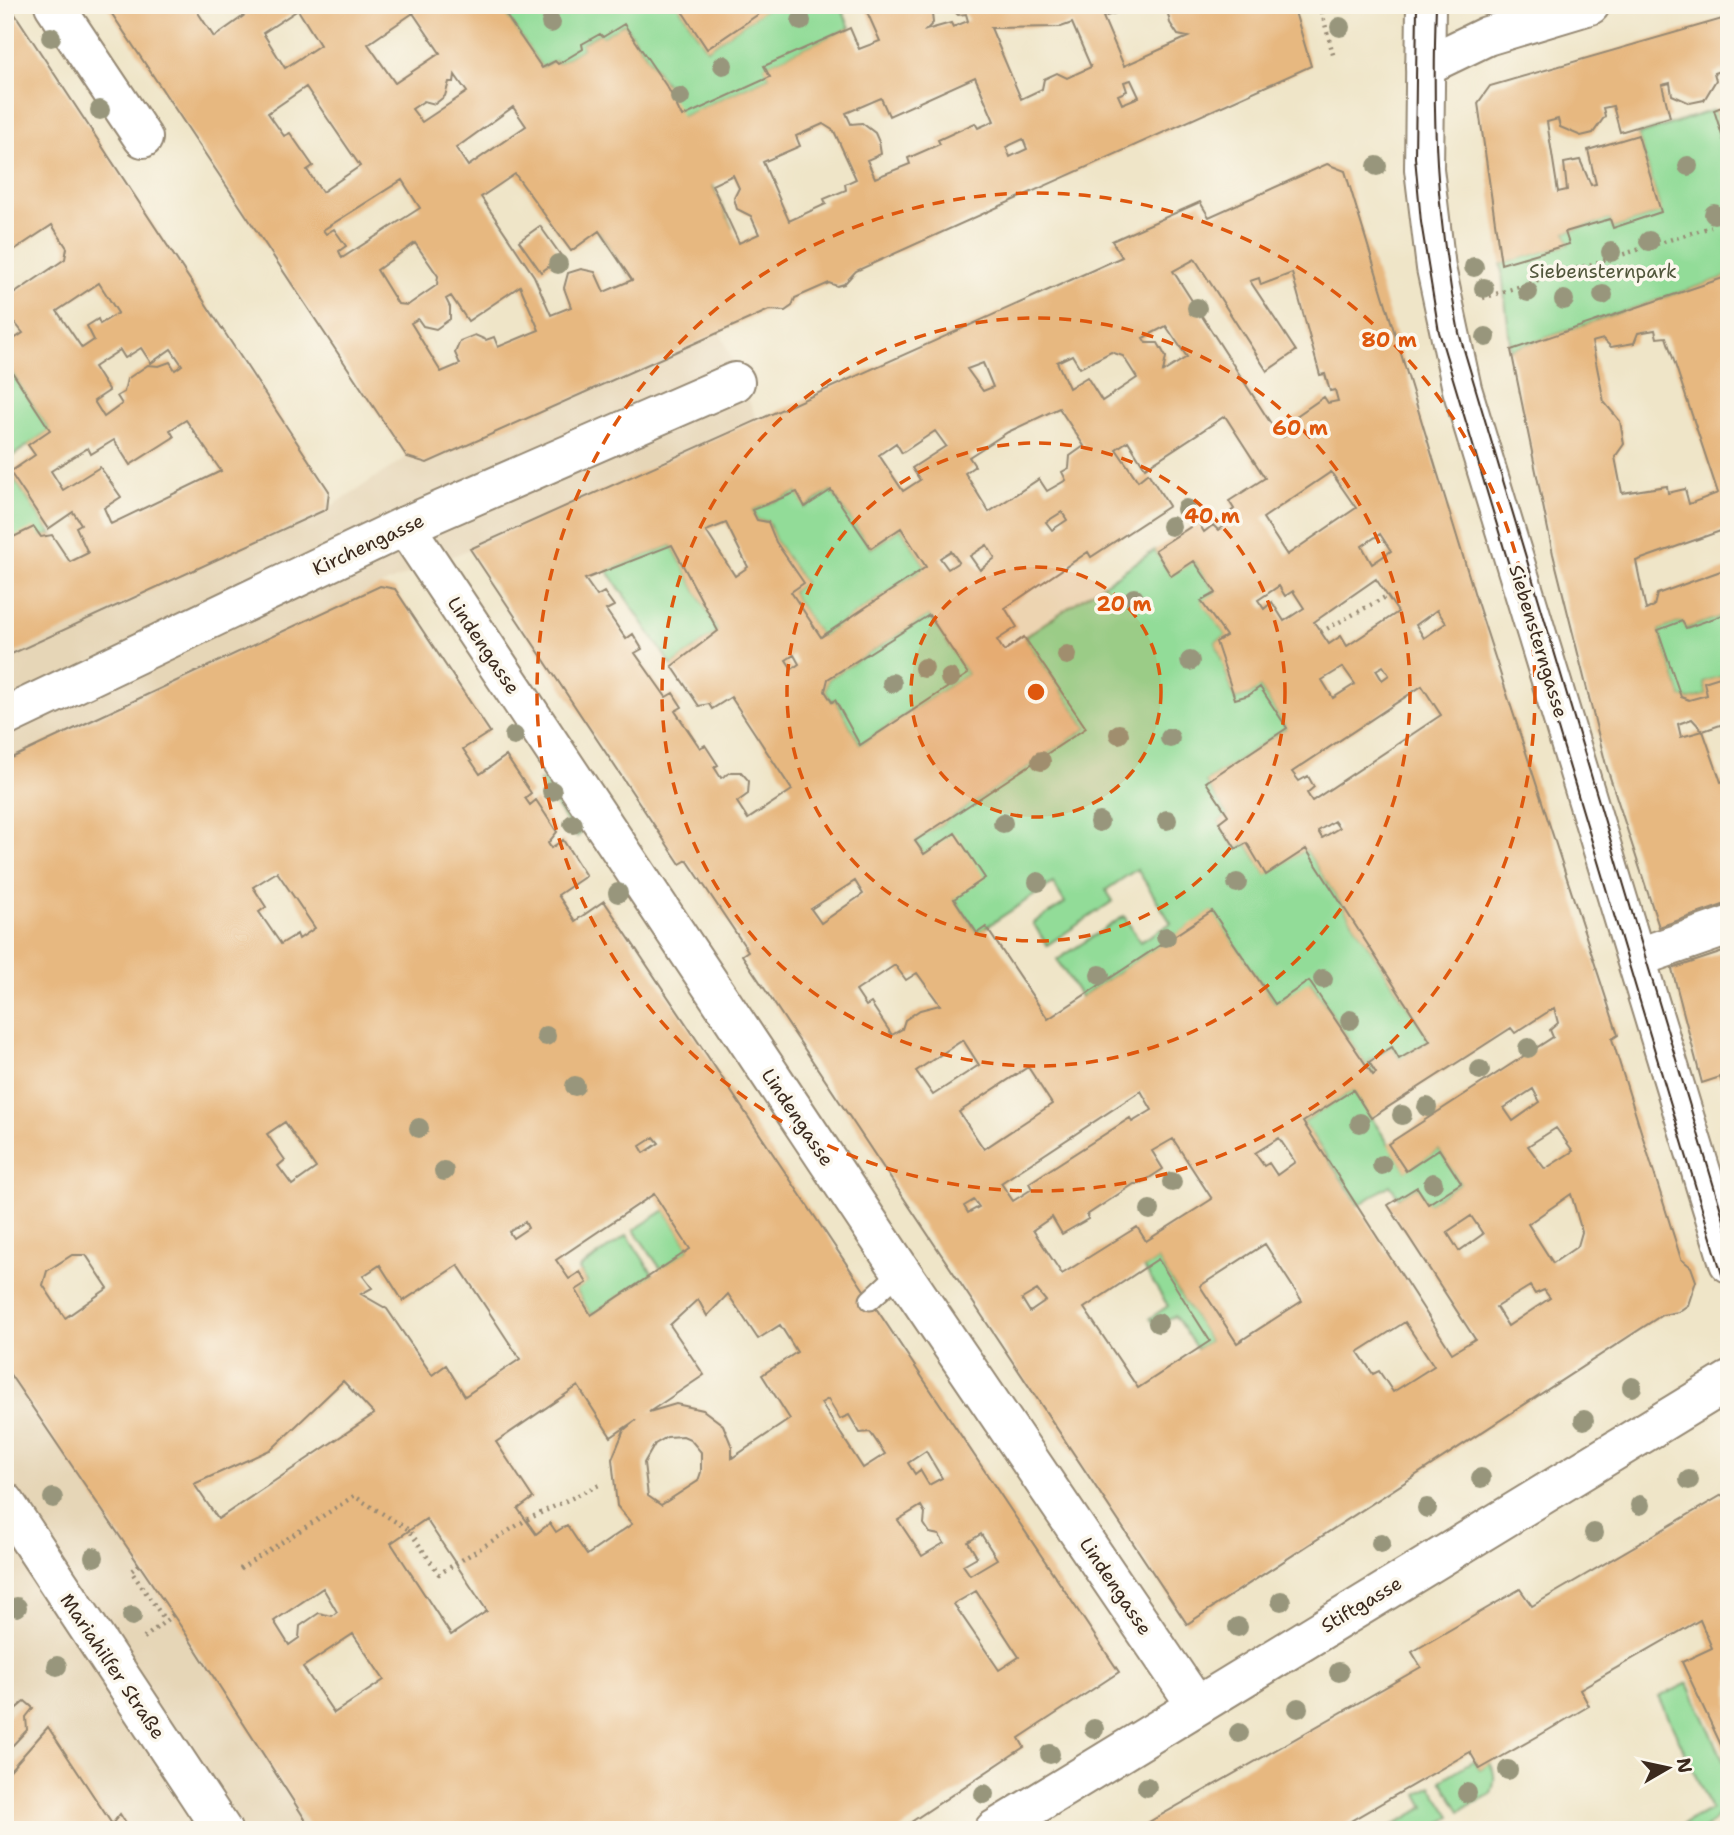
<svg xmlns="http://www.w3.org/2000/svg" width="1734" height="1835" font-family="'Shantell Sans',sans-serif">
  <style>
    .built { fill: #e6d6b7 }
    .green { fill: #92dc98; stroke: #66835b; stroke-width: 2 }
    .building { fill: #e7b880; fill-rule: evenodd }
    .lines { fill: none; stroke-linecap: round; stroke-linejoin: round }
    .lane-casing { stroke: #958873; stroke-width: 23 }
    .street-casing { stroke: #958873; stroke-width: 42 }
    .path { stroke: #958873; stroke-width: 4.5; stroke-dasharray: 2 5; stroke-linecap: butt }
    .lane { stroke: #fff; stroke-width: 19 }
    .street { stroke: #fff; stroke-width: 38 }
    .tram { stroke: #3b2a1e; stroke-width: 2 }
    .tree { fill: #98967b }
    .ring { fill: none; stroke: #df570d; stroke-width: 3.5; stroke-dasharray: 12 9 }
    .labels { text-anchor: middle; stroke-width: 7; stroke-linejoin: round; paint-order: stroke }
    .park-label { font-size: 19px; fill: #51563c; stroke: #fbf7ec }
    .street-label { font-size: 19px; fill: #3b2a1e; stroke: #fbf7ec }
    .centre { fill: #df570d; stroke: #fbf7ec; stroke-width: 3.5 }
    .ring-label { font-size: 21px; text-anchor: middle; font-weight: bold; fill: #df570d; stroke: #fbf7ec; stroke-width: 7; stroke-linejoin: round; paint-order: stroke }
  </style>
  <rect width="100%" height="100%" fill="#fbf7ec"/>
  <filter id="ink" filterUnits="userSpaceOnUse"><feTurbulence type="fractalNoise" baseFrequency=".0143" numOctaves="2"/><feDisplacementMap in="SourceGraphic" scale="14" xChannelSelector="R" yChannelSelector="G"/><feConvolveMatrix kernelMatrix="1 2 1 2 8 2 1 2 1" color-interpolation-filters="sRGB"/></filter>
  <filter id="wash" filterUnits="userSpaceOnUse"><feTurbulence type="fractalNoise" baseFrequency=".00686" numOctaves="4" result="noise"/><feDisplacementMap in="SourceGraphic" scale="28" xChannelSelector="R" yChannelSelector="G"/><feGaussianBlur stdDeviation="1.57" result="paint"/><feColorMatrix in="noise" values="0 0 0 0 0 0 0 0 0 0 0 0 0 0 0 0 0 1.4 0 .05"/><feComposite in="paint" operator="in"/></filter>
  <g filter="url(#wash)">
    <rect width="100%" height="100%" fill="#efe5c8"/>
    <!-- built -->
    <g class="built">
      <path d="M720 331 757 420 470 549 380 586 212 664 325 840 254 887 266 907 260 912 362 1062 5 1271V657L327 509 407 457 427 463Z"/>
      <path d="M5 1367 184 1631 312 1830H130L120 1815 112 1824 48 1728 5 1776Z"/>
    </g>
    <!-- green -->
    <g class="green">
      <path d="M499 5H678L707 49 771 5H840L850 28 765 66 770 77 682 117 732 228 632 280 575 197 669 89 624 24 603 37 599 34 582 44 583 49 558 64 555 61 542 68Z"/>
      <path d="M1714 110 1726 148H1729V276L1511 350 1501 264 1569 244 1565 232 1610 219 1613 228 1661 212 1638 135Z"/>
      <path d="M5 361 50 430 5 461Z"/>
      <path d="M5 465 52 535 5 541Z"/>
      <path d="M831 490 871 548 901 528 926 567 821 637 791 592 804 583 776 542 768 522 757 520 752 510 797 492 806 507Z"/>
      <path d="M672 545 718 631 672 666 607 570Z"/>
      <path d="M1155 550 1171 575 1194 561 1216 593 1202 601 1226 636 1216 642 1235 699 1249 695 1260 687 1287 728 1206 782 1228 815 1219 822 1236 849 1247 843 1266 874 1306 849 1430 1041 1399 1059 1392 1047 1369 1061 1376 1073 1373 1075 1310 982 1275 1004 1212 912 1081 997 1057 960 1124 916 1140 942 1171 923 1137 869 1106 890 1113 901 1047 945 1033 923 1065 903 1053 883 977 933 915 841 1086 728 1024 637Z"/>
      <path d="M1729 613V674L1704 682 1707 695 1689 700 1681 697 1658 630 1682 621 1687 628Z"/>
      <path d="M929 615 968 674 860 745 835 700 832 702 825 691 828 679Z"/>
      <path d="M547 779 554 781 581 821 582 832 577 837 539 781Z"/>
      <path d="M1353 1090 1406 1170 1439 1149 1461 1183 1428 1204 1417 1187 1399 1198 1390 1185 1359 1205 1303 1122Z"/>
      <path d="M665 1210 690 1249 661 1269 634 1230Z"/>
      <path d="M627 1235 653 1274 591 1315 576 1290 587 1282 579 1269Z"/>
      <path d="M1158 1259 1210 1341 1197 1349 1175 1316 1156 1327 1150 1318 1168 1306 1144 1268Z"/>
      <path d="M1688 1683 1729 1772V1805L1704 1830H1686L1683 1824 1711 1809 1659 1697Z"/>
      <path d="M1474 1760 1480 1769 1490 1763C1496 1774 1495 1782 1491 1794L1460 1811 1441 1780Z"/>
      <path d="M1431 1786 1451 1817 1428 1830H1385L1425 1807 1418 1794Z"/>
    </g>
    <g id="blocks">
      <!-- building -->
      <g class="building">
        <path d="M5 5H9L329 491 327 509 5 657V541L34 527 41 537 52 535 70 562 88 553 76 527 81 524 73 512 48 529 10 472 35 455 28 445 50 430 5 361V345L23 333 15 323 5 330V277L15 293 65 259 67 248 52 225 5 256ZM99 283 118 313 100 324 98 319 87 326 94 340 82 348 57 311ZM141 348 151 363 171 349 182 365 175 370 170 362 159 366 148 365 127 379 124 392 117 396 122 404 104 417 94 401 109 391 94 367 120 350 125 358ZM186 420 221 471 111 524 104 508 121 497 100 467 63 490 51 471 88 448 91 454 114 440 130 465 174 437 170 430Z"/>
        <path d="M106 5H193L214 37 259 5H408L413 13 368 44 395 83 440 53 413 13 425 5H499L542 68 555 61 558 64 583 49 582 44 600 34 603 37 624 24 669 90 682 117 770 77 764 66 850 28 859 49 880 41 864 5H931L933 23 926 30 951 23 953 27 968 21 966 14 958 15 948 5H1142L1103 17 1124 66 1188 37 1178 35 1170 23 1166 5H1293L1311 66 856 271 844 284 837 286 829 283 795 298 792 306 785 311 769 310 427 463 407 457ZM298 10 320 45 285 68 263 33ZM1072 23 1091 67 1067 78 1057 73 1044 79 1042 89 1021 99 991 28 1061 27ZM455 75 467 92 422 122 412 109 424 101 435 104 445 96 449 82H454ZM975 77 994 121 978 128 975 123 938 140 940 144 908 158 910 164 875 178 867 160 881 154 879 142 875 133 862 123 851 124 846 113 881 98 889 116ZM1131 80 1139 97 1122 104 1118 95 1127 91 1124 82ZM306 87 360 166 322 192 307 170 313 166 290 133 284 136 268 113ZM513 107 526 126 468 166 456 148ZM823 124 834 131 856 179 845 184 846 190 824 199 826 204 789 221 763 162 800 146 796 136ZM1023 139 1027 149 1010 157 1006 147ZM515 174 571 251 599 231 632 280 604 292 595 272 581 269 568 273 564 288 571 307 551 315 534 276 481 197ZM733 175 739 188 734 198 737 209 751 216 759 234 739 243 712 185ZM402 180 420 208 342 258 339 251 346 246 334 229 326 234 323 230ZM415 243 438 276 437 285 408 305 398 304 377 270ZM520 286 539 330 498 347 494 337 486 340 475 335 460 341 455 353 460 364 441 372 411 323 418 319 423 326 436 329 450 319V307L446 299 451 296 468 321Z"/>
        <path d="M678 5H763L766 9 707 49Z"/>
        <path d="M1729 17V92L1723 70 1714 73 1716 80 1704 100 1690 103 1672 95 1670 83 1662 85 1670 117 1620 132 1613 106 1603 108 1605 116 1593 133 1581 136 1560 127 1558 119 1547 122 1558 192 1567 190 1564 163 1580 160 1591 185 1596 184 1588 150 1638 135 1661 212 1613 228 1610 219 1565 232 1569 244 1501 264 1478 103 1490 86Z"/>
        <path d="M1729 104V148H1726L1714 110Z"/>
        <path d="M1327 164 1345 171 1477 602 1618 1035 1612 1039 1681 1259 1691 1267 1696 1281 1688 1305 1678 1312 1662 1315 1187 1624 742 955 748 951 687 860 680 864 470 549 1122 257 1112 241 1200 202 1209 217ZM1195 259 1267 371 1296 351 1250 281 1259 278 1261 285 1292 273 1320 375 1325 374 1330 391 1335 390 1338 401 1328 403 1324 397 1292 419 1298 428 1283 437 1277 433 1173 271ZM1166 326 1187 357 1163 372 1166 357 1158 343H1146L1143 338ZM1111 352 1123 356 1137 378 1102 401 1087 377 1069 388 1057 362 1072 355 1080 368ZM983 363 993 387 983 391 967 369ZM1059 408 1084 446 1070 456 1069 468 1062 472 1066 480 1047 491 1039 479 989 512 965 473 975 466 969 457 1008 432ZM1225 416 1265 478 1229 501 1234 509 1228 514 1232 520 1218 530 1213 525 1204 532 1198 522 1155 550 1171 576 1194 561 1216 593 1201 601 1226 636 1216 642 1235 699 1249 695 1260 687 1287 728 1206 782 1228 815 1219 822 1236 849 1247 843 1266 875 1306 849 1430 1041 1399 1059 1392 1047 1369 1062 1376 1073 1373 1075 1309 981 1275 1004 1212 911 1048 1019 986 927 977 933 954 899 985 878 955 833 924 854 915 841 1086 728 1024 637 1004 651 997 640 1017 627 1005 608 1088 552 1091 557 1169 506 1148 473 1138 481 1116 449 1128 441 1145 468ZM935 431 946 446 912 468 920 480 903 491 879 455 896 443 902 453ZM1331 472 1356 508 1287 555 1263 518ZM831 490 871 548 901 528 926 567 821 637 791 592 804 583 776 542 768 522 757 520 752 510 797 492 805 507ZM1062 512 1067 520 1052 530 1046 522ZM726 523 748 567 735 576 706 531ZM1380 534 1391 551 1372 564 1362 546ZM672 545 718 631 672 666 699 706 709 704 712 709 731 697 792 790 748 819 737 802 748 794 749 781 741 772H731L721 778 714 767 718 765 705 745 700 748 675 711 682 707 673 693 666 697 635 653 642 649 633 634 626 639 606 610 614 606 604 592 597 596 585 579ZM987 545 995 558 980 570 970 556ZM951 551 959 562 948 569 940 558ZM1376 579 1398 612 1347 646 1341 636 1329 644 1314 622ZM1279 586 1285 596 1293 591 1304 608 1284 621 1272 602 1264 609 1258 600ZM1437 610 1446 623 1424 638 1416 625ZM929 615 968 674 860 745 835 700 832 702 825 691 828 679ZM794 655 799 664 792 669 786 660ZM1383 666 1389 675 1382 680 1376 670ZM1343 667 1355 684 1333 698 1322 680ZM1422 686 1441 715 1312 801 1307 793 1314 787 1308 776 1299 781 1292 772ZM1334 821 1339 828 1322 838 1318 831ZM855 881 863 894 821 923 811 909ZM895 965 906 980 917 973 940 1005 920 1010 905 1020 902 1029 892 1035 871 1003 866 1006 856 991ZM1554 1008 1558 1023 1550 1030 1553 1037 1388 1144 1406 1171 1439 1149 1461 1183 1428 1204 1417 1187 1388 1205 1475 1339 1452 1353 1303 1122 1353 1090 1371 1118 1511 1028 1515 1033ZM963 1040 979 1065 933 1095 916 1071ZM1028 1067 1052 1104 984 1149 959 1112ZM1533 1089 1540 1102 1513 1121 1504 1108ZM1141 1091 1152 1110 1132 1122 1130 1118 1029 1183 1032 1189 1013 1201 1001 1183ZM1556 1128 1573 1151 1545 1169 1528 1146ZM1279 1138 1295 1162 1277 1175 1269 1163 1264 1166 1255 1153ZM1173 1139 1212 1199 1146 1241 1137 1227 1062 1274 1033 1230 1052 1217 1062 1234 1088 1219 1087 1215 1134 1184H1140L1163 1169 1152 1151ZM1571 1194 1582 1232 1578 1246 1553 1263 1528 1224ZM974 1200 979 1207 968 1213 964 1206ZM1471 1216 1483 1234 1459 1251 1447 1232ZM1265 1244 1302 1301 1237 1343 1200 1286ZM1158 1259 1210 1341 1138 1388 1084 1308ZM1530 1286 1535 1294 1544 1290 1550 1298 1508 1326 1496 1307ZM1037 1290 1046 1301 1030 1312 1022 1299ZM1405 1322 1434 1366 1393 1392 1379 1371 1373 1374 1358 1352Z"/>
        <path d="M540 226 562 257 541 272 519 241Z"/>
        <path d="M1729 276V528L1636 561 1646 610 1654 606 1657 594 1729 568V613L1686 628 1682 621 1658 630 1681 697 1689 700 1707 695 1704 682 1729 674V722L1703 731 1692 719 1678 724 1681 737 1703 731 1721 782 1729 779V903L1659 927 1606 765 1553 554 1511 350ZM1655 330 1657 338 1666 337 1718 493 1689 504 1685 489 1668 493 1667 486 1622 493 1615 457 1624 444 1620 421 1604 402 1592 342 1603 339 1611 347 1634 343 1638 333Z"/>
        <path d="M380 586 395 589 490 732 463 749 480 774 506 756 531 793 525 798 530 805 536 800 557 832 548 843 551 848 563 840 586 876 558 895 575 921 604 901 1119 1672 1019 1738 1024 1747 899 1830H312L184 1631 5 1367V761ZM277 872 315 928 299 939 297 934 281 944 259 912 266 907 253 887ZM285 1122 316 1168 292 1185 278 1166 285 1160 267 1134ZM654 1137 659 1143 644 1153 640 1146ZM654 1194 690 1249 591 1315 576 1290 587 1283 580 1272 569 1279 556 1260ZM525 1222 528 1228 513 1238 509 1232ZM72 1255H86L108 1288 65 1318 43 1285 47 1271ZM380 1265 403 1301 458 1265 520 1359 465 1396 446 1365 432 1375 387 1309 361 1294 372 1288 363 1276ZM728 1294 758 1339 780 1325 797 1352 762 1375 790 1419 732 1458V1447L723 1425 703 1410 676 1404 649 1412 704 1375 670 1325 698 1299 707 1316ZM343 1381 374 1414 218 1519 194 1484 272 1449ZM578 1386 611 1437 636 1420 624 1430 612 1459 617 1506 632 1524 587 1555 567 1525 556 1532 550 1523 536 1534 518 1509 533 1498 496 1442ZM828 1399 840 1419 849 1415 860 1433 870 1432 885 1454 863 1468 821 1403ZM683 1436 690 1439 701 1452V1472L698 1481 661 1505 648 1496 644 1463 655 1444 667 1437ZM926 1451 942 1478 929 1485 920 1470 915 1474 908 1463ZM921 1506 925 1513 924 1524 930 1533 939 1535 944 1543 922 1556 898 1520ZM426 1519 487 1611 451 1635 391 1543ZM981 1534 997 1559 970 1575 963 1565 977 1557 968 1542ZM323 1588 337 1612 332 1616 319 1613 300 1626 299 1638 289 1645 274 1621ZM976 1591 1019 1657 999 1670 954 1604ZM353 1634 384 1680 334 1713 303 1667Z"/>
        <path d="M1729 950V1104H1728L1720 1077 1702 1083 1672 969Z"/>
        <path d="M1729 1491V1762L1682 1662 1712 1648 1700 1620 1580 1689 1589 1706 1540 1735 1480 1769 1470 1752 1335 1830H1135L1421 1667 1412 1652 1520 1589 1532 1606Z"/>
        <path d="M25 1701 33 1708 26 1717 27 1730 12 1746 5 1738V1718Z"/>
        <path d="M48 1727 112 1824 120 1814 130 1830H35L29 1825 25 1830H5V1776Z"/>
      </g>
    </g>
  </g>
  <g filter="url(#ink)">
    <use href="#blocks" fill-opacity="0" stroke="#958873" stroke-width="2"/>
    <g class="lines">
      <!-- lane casing -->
      <g class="lane-casing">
        <path id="lane" d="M870 1300 901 1271"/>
      </g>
      <!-- street casing -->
      <g class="street-casing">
        <g id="street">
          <path d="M54 5 143 138"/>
          <path d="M1426 5 1424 169 1436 268 1462 389 1729 1263"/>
          <path d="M1425 66 1487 36 1590 5"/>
          <path d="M405 526 901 1271 1196 1705"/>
          <path d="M5 717 405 526 735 382"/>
          <path d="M1636 958 1729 926"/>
          <path d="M5 1502 222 1830"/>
          <path d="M994 1830 1729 1381"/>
        </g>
      </g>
      <!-- path -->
      <g class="path">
        <path d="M1320 5 1334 58"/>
        <path d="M1483 298 1711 227"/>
        <path d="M1321 632 1387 596"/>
        <path d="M139 1565 131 1571 165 1620"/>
        <path d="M240 1569 354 1496 409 1530 439 1574 526 1520 599 1485"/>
        <path d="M144 1638 173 1615"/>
      </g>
      <!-- lane -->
      <use href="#lane" class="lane"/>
      <!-- street -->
      <use href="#street" class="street"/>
      <!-- tram -->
      <g class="tram">
        <path d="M1417 5 1415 157 1421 222 1439 332 1729 1298"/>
        <path d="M1436 5C1432 123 1436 217 1459 333L1729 1237"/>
      </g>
    </g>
    <!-- trees -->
    <g class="tree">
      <circle cx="801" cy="21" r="10"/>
      <circle cx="551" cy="23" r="10"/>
      <circle cx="1340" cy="27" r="10"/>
      <circle cx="51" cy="37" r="10"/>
      <circle cx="723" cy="65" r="10"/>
      <circle cx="680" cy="97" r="10"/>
      <circle cx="100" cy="110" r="10"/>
      <circle cx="1377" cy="166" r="10"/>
      <circle cx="1688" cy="166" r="10"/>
      <circle cx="1714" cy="214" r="10"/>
      <circle cx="1649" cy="241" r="10"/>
      <circle cx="1611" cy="252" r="10"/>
      <circle cx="558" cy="264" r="10"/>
      <circle cx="1474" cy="267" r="10"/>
      <circle cx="1484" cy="288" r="10"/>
      <circle cx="1528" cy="292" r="10"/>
      <circle cx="1603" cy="295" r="10"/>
      <circle cx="1564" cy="300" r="10"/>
      <circle cx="1197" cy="308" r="10"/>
      <circle cx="1486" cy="337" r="10"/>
      <circle cx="1186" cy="509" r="10"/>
      <circle cx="1171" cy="526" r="10"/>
      <circle cx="1134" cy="598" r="10"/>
      <circle cx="1067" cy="655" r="10"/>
      <circle cx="1190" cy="661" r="10"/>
      <circle cx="924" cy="668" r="10"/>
      <circle cx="950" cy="678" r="10"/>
      <circle cx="892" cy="683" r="10"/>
      <circle cx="1119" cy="734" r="10"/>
      <circle cx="514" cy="736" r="10"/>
      <circle cx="1170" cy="738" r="10"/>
      <circle cx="1041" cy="761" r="10"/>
      <circle cx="552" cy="791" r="10"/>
      <circle cx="1167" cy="820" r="10"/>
      <circle cx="1099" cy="822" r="10"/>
      <circle cx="1003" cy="823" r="10"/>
      <circle cx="573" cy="824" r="10"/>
      <circle cx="1038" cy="882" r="10"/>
      <circle cx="1237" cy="883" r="10"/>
      <circle cx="618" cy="893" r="10"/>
      <circle cx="1166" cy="937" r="10"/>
      <circle cx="1100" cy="975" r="10"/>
      <circle cx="1323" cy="979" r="10"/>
      <circle cx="1350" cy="1020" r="10"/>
      <circle cx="546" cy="1036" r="10"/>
      <circle cx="1528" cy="1048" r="10"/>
      <circle cx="1480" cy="1070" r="10"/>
      <circle cx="575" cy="1086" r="10"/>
      <circle cx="1427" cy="1107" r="10"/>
      <circle cx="1402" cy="1115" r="10"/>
      <circle cx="1360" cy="1123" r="10"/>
      <circle cx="419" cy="1128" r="10"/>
      <circle cx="1382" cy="1165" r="10"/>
      <circle cx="444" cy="1171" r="10"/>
      <circle cx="1172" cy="1182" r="10"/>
      <circle cx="1433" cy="1183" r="10"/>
      <circle cx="1150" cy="1210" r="10"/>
      <circle cx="1158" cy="1323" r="10"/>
      <circle cx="1632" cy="1387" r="10"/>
      <circle cx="1584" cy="1420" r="10"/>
      <circle cx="1481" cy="1478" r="10"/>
      <circle cx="1689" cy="1480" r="10"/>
      <circle cx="53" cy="1498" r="10"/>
      <circle cx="1640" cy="1505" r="10"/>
      <circle cx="1427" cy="1508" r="10"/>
      <circle cx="1594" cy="1533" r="10"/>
      <circle cx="1381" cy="1543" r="10"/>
      <circle cx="94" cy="1557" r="10"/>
      <circle cx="1281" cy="1601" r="10"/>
      <circle cx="17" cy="1607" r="10"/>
      <circle cx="132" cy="1616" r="10"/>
      <circle cx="1238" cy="1627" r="10"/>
      <circle cx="57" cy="1666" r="10"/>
      <circle cx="1339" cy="1672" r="10"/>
      <circle cx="1298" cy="1708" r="10"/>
      <circle cx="1094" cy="1729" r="10"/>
      <circle cx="1239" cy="1733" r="10"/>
      <circle cx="1050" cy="1754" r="10"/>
      <circle cx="1508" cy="1770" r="10"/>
      <circle cx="1147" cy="1787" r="10"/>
      <circle cx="1467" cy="1793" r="10"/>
      <circle cx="984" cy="1794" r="10"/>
    </g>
  </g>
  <!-- distance rings -->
  <circle cx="1036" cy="692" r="125" fill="#df570d" fill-opacity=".12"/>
  <g class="ring">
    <circle cx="1036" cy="692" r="125"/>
    <circle cx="1036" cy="692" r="249"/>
    <circle cx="1036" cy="692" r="374"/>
    <circle cx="1036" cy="692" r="499"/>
  </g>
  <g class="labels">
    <!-- park labels -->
    <g class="park-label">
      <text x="1603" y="278">Siebensternpark</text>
    </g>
    <!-- street labels -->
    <g class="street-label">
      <text transform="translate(368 544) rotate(-25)" y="7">Kirchengasse</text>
      <text transform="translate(1539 641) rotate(73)" y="7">Siebensterngasse</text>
      <text transform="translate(484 645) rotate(56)" y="7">Lindengasse</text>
      <text transform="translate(798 1117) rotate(56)" y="7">Lindengasse</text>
      <text transform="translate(1116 1586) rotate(56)" y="7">Lindengasse</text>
      <text transform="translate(1361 1604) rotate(-31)" y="7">Stiftgasse</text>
      <text transform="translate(113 1666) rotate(56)" y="7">Mariahilfer Straße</text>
    </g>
  </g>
  <circle cx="1036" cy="692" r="10" class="centre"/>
  <g class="ring-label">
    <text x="1389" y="347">80 m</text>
    <text x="1300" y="435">60 m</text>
    <text x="1212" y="523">40 m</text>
    <text x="1124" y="611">20 m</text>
  </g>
  <!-- margin -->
  <rect width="1734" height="1835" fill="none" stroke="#fbf7ec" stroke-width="28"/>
  <!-- north arrow -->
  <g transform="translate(1668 1768) rotate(81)" stroke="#fbf7ec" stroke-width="5" paint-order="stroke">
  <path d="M0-5L12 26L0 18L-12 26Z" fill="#3b2a1e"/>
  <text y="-10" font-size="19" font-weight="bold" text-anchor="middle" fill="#3b2a1e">N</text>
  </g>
</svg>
